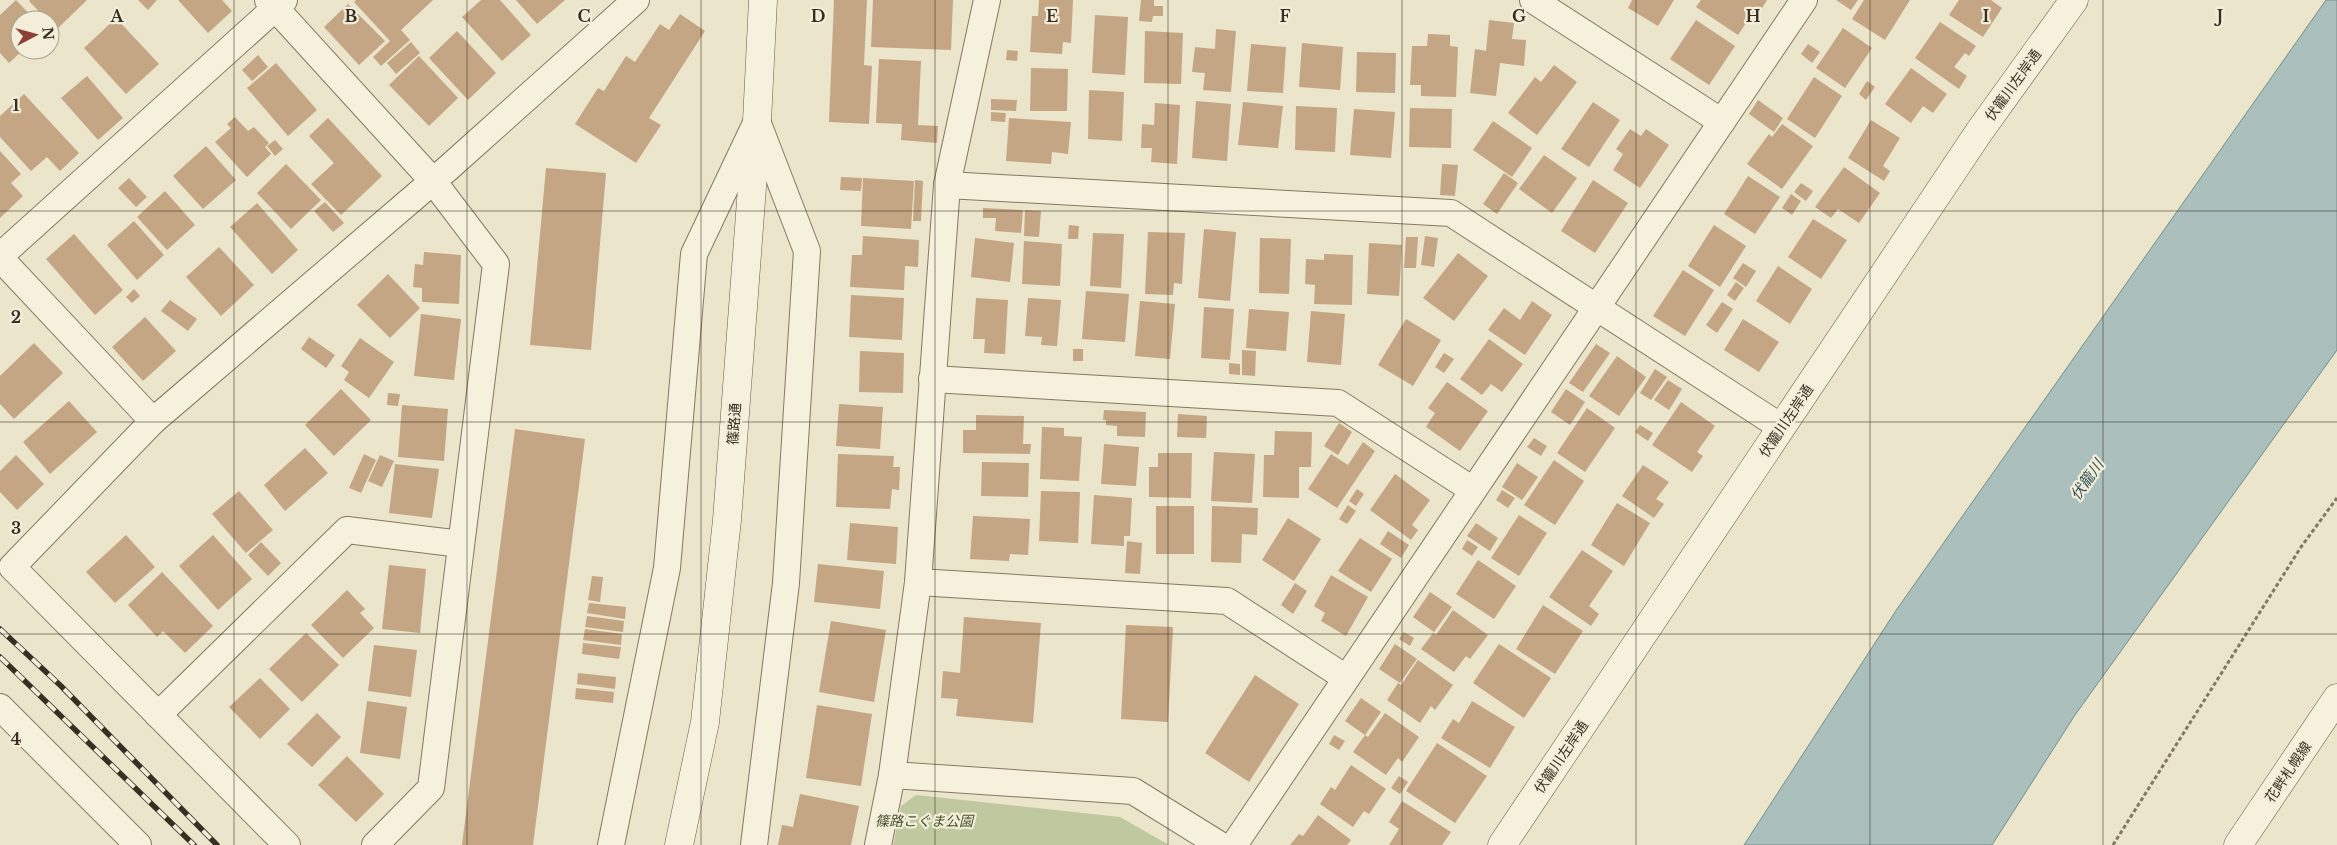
<svg xmlns="http://www.w3.org/2000/svg" width="2337" height="845" font-family="'Libre Baskerville','Noto Sans JP',serif">
  <style>
    .green { fill: #bfc89f }
    .water { fill: #abc0bc; stroke: #728e8a }
    .building { fill: #c5a684 }
    .lines { fill: none; stroke-linecap: round; stroke-linejoin: round }
    .street-casing { stroke: #867860; stroke-width: 28 }
    .secondary-casing { stroke: #685a43; stroke-width: 29 }
    .path { stroke: #867860; stroke-width: 3; stroke-dasharray: 4 2.5; stroke-linecap: butt }
    .street { stroke: #f6f1dd; stroke-width: 26 }
    .secondary { stroke: #f6f1dd; stroke-width: 28 }
    .rail-casing { stroke: #382f22; stroke-width: 5.5 }
    .rail { stroke: #f3eeda; stroke-width: 4; stroke-dasharray: 11; stroke-linecap: butt }
    .grid { fill: none; stroke: #382f22; stroke-width: 1; stroke-opacity: 0.55 }
    .labels { text-anchor: middle; stroke-width: 4.5; stroke-linejoin: round; paint-order: stroke }
    .street-label { font-size: 14px; fill: #382f22; stroke: #f3eeda }
    .park-label { font-size: 14px; font-style: italic; fill: #45532b; stroke: #f3eeda }
    .water-label { font-size: 15px; font-style: italic; fill: #335556; stroke: #f3eeda }
    .grid-label { font-size: 16px; text-anchor: middle; font-weight: bold; fill: #382f22; stroke: #f3eeda; stroke-width: 4.5; stroke-linejoin: round; paint-order: stroke }
  </style>
  <rect width="100%" height="100%" fill="#ebe5cb"/>
  <!-- green -->
  <path class="green" d="M916 795 1120 817 1169 845H893L901 806Z"/>
  <!-- water -->
  <path class="water" d="M2326 0H2337V350L2075 715 1992 845H1744L1897 609Z"/>
  <!-- building -->
  <g class="building">
    <path d="M16 0 35 20H20V50H23L9 63 0 53V15Z"/>
    <path d="M30 0H87L56 30 50 20H47L29 1Z"/>
    <path d="M138 0H157L148 10Z"/>
    <path d="M178 0H222L232 11 208 33Z"/>
    <path d="M356 0H433L401 30 410 40 381 66 373 57 390 41 354 2Z"/>
    <path d="M481 0H500L531 35 502 61 462 17Z"/>
    <path d="M516 0H565L537 24Z"/>
    <path d="M834 0H867L864 65 872 66 869 124 829 122Z"/>
    <path d="M873 0H953L951 50 871 47Z"/>
    <path d="M1039 0H1073L1071 43 1063 42 1062 54 1030 52 1032 16H1038Z"/>
    <path d="M1141 0H1154V6H1163V16H1153L1152 22 1139 21Z"/>
    <path d="M1632 0H1674L1658 26 1628 8Z"/>
    <path d="M1701 0H1767L1756 18 1752 14 1738 35 1696 7Z"/>
    <path d="M1836 0H1858L1851 10Z"/>
    <path d="M1864 0H1910L1885 40 1852 19Z"/>
    <path d="M1959 0H1991L2002 8 1983 37 1949 15Z"/>
    <path d="M348 4 385 41 359 65 324 27Z"/>
    <path d="M680 14 705 31 649 118 661 125 636 163 575 124 598 88 604 91 626 56 635 62 660 24 669 30Z"/>
    <path d="M1095 15 1128 17 1125 75 1092 73Z"/>
    <path d="M116 18 159 64 126 94 84 48Z"/>
    <path d="M1489 20 1514 23 1512 39 1526 40 1524 66 1500 63 1496 96 1470 93 1475 49 1486 51Z"/>
    <path d="M1696 20 1735 46 1709 85 1670 59Z"/>
    <path d="M1940 22 1976 46 1969 56 1965 53 1954 67 1967 76 1959 89 1915 58Z"/>
    <path d="M1843 28 1872 48 1845 88 1816 68Z"/>
    <path d="M1216 29 1236 31 1231 92 1203 90 1205 73 1192 72 1195 47 1215 49Z"/>
    <path d="M457 31 496 73 468 100 429 58Z"/>
    <path d="M1145 31 1183 33 1181 84 1144 83Z"/>
    <path d="M1428 34 1450 35V46L1458 47 1456 97 1421 96V85H1410L1412 46H1427Z"/>
    <path d="M411 42 420 53 396 74 387 63Z"/>
    <path d="M1302 43 1343 47 1340 90 1299 87Z"/>
    <path d="M1251 44 1286 47 1283 93 1247 91Z"/>
    <path d="M1808 44 1820 52 1812 63 1801 54Z"/>
    <path d="M1007 50 1018 51 1017 61 1006 60Z"/>
    <path d="M1357 52 1396 53 1395 93 1356 92Z"/>
    <path d="M258 55 268 67 252 81 242 70Z"/>
    <path d="M419 56 458 98 429 126 389 85Z"/>
    <path d="M879 59 921 61 918 125 938 126 937 143 901 140 902 124 876 123Z"/>
    <path d="M276 63 317 110 288 136 247 88Z"/>
    <path d="M1554 65 1577 82 1537 135 1508 113 1535 77 1541 82Z"/>
    <path d="M1031 68 1068 69 1067 111H1030Z"/>
    <path d="M1911 68 1947 94 1933 113 1923 106 1911 123 1885 104Z"/>
    <path d="M87 76 123 118 98 140 61 98Z"/>
    <path d="M1814 77 1842 96 1815 138 1787 119Z"/>
    <path d="M1867 81 1875 87 1866 100 1859 94Z"/>
    <path d="M1089 90 1124 92 1122 141 1088 139Z"/>
    <path d="M24 94 79 153 60 171 47 157 31 171 0 137V116Z"/>
    <path d="M991 99 1017 100 1016 111 991 110Z"/>
    <path d="M1758 100 1783 118 1774 132 1749 114Z"/>
    <path d="M1196 101 1231 104 1227 161 1192 158Z"/>
    <path d="M1243 102 1283 106 1278 148 1238 145Z"/>
    <path d="M1593 102 1620 120 1589 167 1561 149Z"/>
    <path d="M1155 103 1180 105 1177 164 1151 162 1152 148H1141L1142 124 1154 125Z"/>
    <path d="M1296 106 1337 108 1335 152 1295 150Z"/>
    <path d="M1410 108 1452 109 1451 148 1409 147Z"/>
    <path d="M1354 109 1395 112 1391 158 1350 155Z"/>
    <path d="M991 112 1006 113 1005 122 991 121Z"/>
    <path d="M235 117 248 131 254 127 269 143 265 147 271 154 247 177 215 142 231 128 227 124Z"/>
    <path d="M328 118 382 176 341 215 311 184 334 163 309 136Z"/>
    <path d="M1009 118 1071 122 1068 154 1052 152 1051 164 1006 161Z"/>
    <path d="M1871 120 1900 138 1883 166 1890 171 1884 181 1848 158Z"/>
    <path d="M1493 121 1532 148 1512 177 1473 150Z"/>
    <path d="M1782 124 1813 146 1782 189 1747 164 1769 134 1772 137Z"/>
    <path d="M1630 129 1641 136 1646 129 1669 145 1640 188 1613 170 1623 154 1616 149Z"/>
    <path d="M275 140 283 149 275 156 267 146Z"/>
    <path d="M206 146 236 180 203 209 173 176Z"/>
    <path d="M0 151 21 174 11 183 23 196 0 218Z"/>
    <path d="M1544 155 1577 178 1552 213 1519 189Z"/>
    <path d="M286 164 321 200 291 229 257 193Z"/>
    <path d="M1442 164 1458 165 1455 196 1440 195Z"/>
    <path d="M1844 167 1880 193 1859 223 1838 209 1831 218 1815 207Z"/>
    <path d="M546 168 606 173 591 350 530 345Z"/>
    <path d="M1504 173 1518 183 1497 214 1483 204Z"/>
    <path d="M1748 176 1780 197 1755 234 1724 214Z"/>
    <path d="M841 177 862 178 861 191 840 190Z"/>
    <path d="M129 178 147 197 136 207 118 188Z"/>
    <path d="M863 178 914 181 911 229 861 226Z"/>
    <path d="M915 180 923 181 921 221H913Z"/>
    <path d="M1593 180 1628 203 1595 253 1561 231Z"/>
    <path d="M1801 183 1813 191 1806 201 1794 192Z"/>
    <path d="M165 191 195 225 167 250 137 217Z"/>
    <path d="M1791 194 1801 201 1792 215 1782 208Z"/>
    <path d="M325 202 344 223 333 232 314 211Z"/>
    <path d="M257 203 298 250 272 274 230 227Z"/>
    <path d="M983 208 1023 210 1021 233 995 231 996 218H983Z"/>
    <path d="M1025 210 1041 211 1039 237 1024 236Z"/>
    <path d="M1813 219 1847 240 1821 279 1788 257Z"/>
    <path d="M134 221 164 255 137 280 107 245Z"/>
    <path d="M1069 225 1079 226 1078 239H1068Z"/>
    <path d="M1714 225 1746 246 1720 287 1688 266Z"/>
    <path d="M1204 229 1236 232 1230 301 1198 298Z"/>
    <path d="M1148 232 1185 233 1182 284 1174 283 1173 295 1145 294Z"/>
    <path d="M1093 233 1124 234 1121 288 1090 286Z"/>
    <path d="M74 234 123 290 95 315 46 259Z"/>
    <path d="M863 236 919 240 918 267 905 266 904 290 850 287 852 255H862Z"/>
    <path d="M1425 236 1438 238 1434 267 1421 265Z"/>
    <path d="M1406 237H1418L1416 268H1404Z"/>
    <path d="M975 238 1014 243 1010 282 971 277Z"/>
    <path d="M1260 238 1291 239 1289 294 1259 293Z"/>
    <path d="M1024 241 1062 244 1060 286 1022 284Z"/>
    <path d="M1369 243 1402 245 1399 296 1367 294Z"/>
    <path d="M219 247 254 285 221 316 186 277Z"/>
    <path d="M424 252 461 255 459 304 422 302V288L413 287 415 264 423 265Z"/>
    <path d="M1458 253 1488 276 1454 321 1423 298Z"/>
    <path d="M1324 254 1353 255 1352 305 1314 304 1315 285 1305 284 1306 259 1324 260Z"/>
    <path d="M1743 263 1756 271 1746 287 1733 278Z"/>
    <path d="M1778 266 1812 289 1790 324 1756 301Z"/>
    <path d="M1683 270 1714 290 1685 336 1653 316Z"/>
    <path d="M388 274 420 308 390 338 357 305Z"/>
    <path d="M1736 282 1744 288 1735 301 1727 295Z"/>
    <path d="M134 289 140 296 132 303 126 297Z"/>
    <path d="M1086 291 1129 294 1125 342 1082 339Z"/>
    <path d="M851 295 904 298 902 340 849 337Z"/>
    <path d="M976 298 1008 300 1005 354 984 353 985 339H973Z"/>
    <path d="M1028 298 1061 300 1057 346 1041 345 1042 337 1025 336Z"/>
    <path d="M170 300 197 319 188 331 161 311Z"/>
    <path d="M1140 301 1175 304 1170 359 1135 356Z"/>
    <path d="M1532 301 1552 315 1525 355 1488 330 1504 308 1520 320Z"/>
    <path d="M1722 302 1733 309 1717 333 1706 325Z"/>
    <path d="M1204 307 1234 309 1230 360 1201 358Z"/>
    <path d="M1249 309 1289 312 1286 351 1246 348Z"/>
    <path d="M1311 311 1345 314 1341 365 1307 362Z"/>
    <path d="M421 314 461 319 454 380 414 376Z"/>
    <path d="M145 317 176 351 143 381 112 347Z"/>
    <path d="M1406 319 1441 340 1413 386 1378 365Z"/>
    <path d="M1743 319 1779 342 1759 372 1724 350Z"/>
    <path d="M309 337 335 355 326 368 301 349Z"/>
    <path d="M360 338 394 362 369 398 344 380 349 372 341 366Z"/>
    <path d="M1489 339 1523 364 1502 392 1491 384 1482 395 1460 379Z"/>
    <path d="M34 343 63 373 14 419 0 404V376Z"/>
    <path d="M1596 344 1610 353 1583 392 1569 383Z"/>
    <rect x="1073" y="349" width="10" height="12"/>
    <path d="M1242 350 1256 351 1255 376 1242 375Z"/>
    <path d="M860 351 904 353 903 393 859 392Z"/>
    <path d="M1444 353 1454 359 1444 373 1435 367Z"/>
    <path d="M1617 356 1646 377 1619 416 1589 396Z"/>
    <path d="M1229 363 1240 364V375L1229 374Z"/>
    <path d="M1655 369 1667 377 1651 400 1640 393Z"/>
    <path d="M1668 380 1682 389 1669 410 1654 400Z"/>
    <path d="M1447 382 1488 411 1460 451 1426 427 1435 413 1428 408Z"/>
    <path d="M341 389 371 420 334 456 305 425Z"/>
    <path d="M1566 389 1585 402 1570 425 1551 412Z"/>
    <path d="M388 393 400 394 398 406 387 405Z"/>
    <path d="M69 401 97 432 50 474 23 442Z"/>
    <path d="M1681 402 1715 426 1697 452 1703 456 1692 472 1652 445Z"/>
    <path d="M839 404 883 407 880 449 836 446Z"/>
    <path d="M402 405 448 409 444 461 398 457Z"/>
    <path d="M1587 408 1615 428 1585 472 1557 453Z"/>
    <path d="M1104 410 1146 412 1145 437 1117 436V426L1106 425V420H1103Z"/>
    <path d="M1178 414 1207 416 1206 438 1177 437Z"/>
    <path d="M976 415 1024 416 1023 444H1031L1030 454 963 453V430H976Z"/>
    <path d="M1339 423 1352 432 1338 455 1324 446Z"/>
    <path d="M1640 425 1653 433 1648 441 1635 432Z"/>
    <path d="M1042 427 1064 428V436L1082 437 1079 481 1040 479Z"/>
    <path d="M515 429 585 439 533 845H462Z"/>
    <path d="M1275 431 1312 432 1311 467H1299V498L1263 497 1264 455H1274Z"/>
    <path d="M1534 438 1547 446 1541 456 1527 447Z"/>
    <path d="M1363 442 1375 451 1337 508 1308 489 1331 454 1348 465Z"/>
    <path d="M1104 444 1139 447 1136 486 1101 484Z"/>
    <path d="M305 448 328 473 285 511 264 485Z"/>
    <path d="M1214 452 1255 454 1252 503 1211 501Z"/>
    <path d="M1158 453H1192L1191 498 1149 497V467H1158Z"/>
    <path d="M364 454 376 460 361 493 349 488Z"/>
    <path d="M838 454 894 456 893 467H900L899 490 892 489 890 509 836 507Z"/>
    <path d="M16 455 44 484 17 510 0 492V471Z"/>
    <path d="M380 455 394 461 382 487 368 481Z"/>
    <path d="M1554 460 1584 481 1555 525 1524 505Z"/>
    <path d="M982 462 1029 463 1028 497 981 496Z"/>
    <path d="M1517 463 1538 477 1522 500 1502 487Z"/>
    <path d="M395 464 439 469 432 518 389 513Z"/>
    <path d="M1643 465 1669 482 1656 499 1664 504 1654 518 1622 496Z"/>
    <path d="M1395 474 1430 500 1412 525 1418 530 1411 540 1370 510Z"/>
    <path d="M1357 489 1364 494 1356 506 1349 501Z"/>
    <path d="M1502 490 1515 498 1508 508 1496 500Z"/>
    <path d="M239 491 273 530 246 553 212 514Z"/>
    <path d="M1041 491 1080 492 1078 543 1039 541Z"/>
    <path d="M1094 495 1132 498 1130 536H1124V546L1091 544Z"/>
    <path d="M1617 503 1650 523 1624 566 1591 545Z"/>
    <path d="M1348 505 1356 511 1347 524 1339 519Z"/>
    <rect x="1156" y="506" width="38" height="48"/>
    <path d="M1212 506 1258 508 1257 535 1242 534 1241 563 1211 562Z"/>
    <path d="M1519 515 1547 533 1519 576 1491 558Z"/>
    <path d="M973 516 1030 519 1028 555 1010 554 1009 561 970 559Z"/>
    <path d="M1288 518 1321 539 1294 581 1262 560Z"/>
    <path d="M850 523 898 527 896 564 847 560Z"/>
    <path d="M1476 523 1498 538 1490 551 1467 536Z"/>
    <path d="M1388 531 1409 545 1401 558 1380 544Z"/>
    <path d="M126 535 155 567 115 603 86 572Z"/>
    <path d="M213 535 252 579 218 610 179 566Z"/>
    <path d="M1360 538 1392 559 1371 592 1338 571Z"/>
    <path d="M1467 540 1478 547 1472 556 1462 549Z"/>
    <path d="M1127 541 1142 543 1140 574 1125 573Z"/>
    <path d="M261 542 281 563 268 576 248 555Z"/>
    <path d="M1582 550 1613 571 1589 606 1599 614 1591 626 1549 597Z"/>
    <path d="M1478 560 1516 586 1494 619 1456 594Z"/>
    <path d="M818 564 884 571 880 609 814 602Z"/>
    <path d="M389 565 426 569 420 633 382 629Z"/>
    <path d="M162 572 213 626 185 653 163 631 157 637 128 605Z"/>
    <path d="M1331 575 1368 597 1346 636 1321 621 1325 613 1314 606Z"/>
    <path d="M592 576 603 577 600 602 588 600Z"/>
    <path d="M1295 583 1307 591 1293 614 1281 605Z"/>
    <path d="M347 590 365 609 360 613 374 628 343 658 311 625Z"/>
    <path d="M1430 592 1452 607 1434 632 1413 617Z"/>
    <path d="M589 603 626 607 625 619 587 613Z"/>
    <path d="M1543 605 1583 631 1555 674 1516 649Z"/>
    <path d="M1453 610 1488 635 1470 659 1466 656 1454 672 1421 649 1433 633 1436 635Z"/>
    <path d="M587 616 624 621 623 632 585 627Z"/>
    <path d="M964 617 1041 623 1033 723 956 716 958 699 941 698 943 671 960 673Z"/>
    <path d="M831 621 886 630 874 702 819 692Z"/>
    <path d="M1126 625 1173 627 1168 722 1121 719Z"/>
    <path d="M585 629 622 634 621 645 583 640Z"/>
    <path d="M1404 632 1414 638 1410 646 1399 639Z"/>
    <path d="M306 633 339 665 302 702 269 669Z"/>
    <path d="M583 643 621 647 619 659 582 654Z"/>
    <path d="M1395 644 1417 659 1400 683 1379 669Z"/>
    <path d="M1499 644 1551 678 1524 718 1473 683Z"/>
    <path d="M374 645 417 650 411 697 368 691Z"/>
    <path d="M1418 660 1453 685 1435 710 1431 706 1420 723 1387 700 1398 683 1401 685Z"/>
    <path d="M578 673 616 677 615 689 577 684Z"/>
    <path d="M1255 675 1299 704 1249 782 1205 753Z"/>
    <path d="M260 678 290 709 260 739 229 707Z"/>
    <path d="M576 688 614 692 613 703 575 699Z"/>
    <path d="M1361 698 1381 712 1365 735 1368 737 1385 713 1419 737 1402 762 1398 758 1386 775 1353 752 1365 735 1345 721Z"/>
    <path d="M367 701 407 707 400 759 360 753Z"/>
    <path d="M1472 701 1515 727 1490 768 1441 738 1453 719 1459 723Z"/>
    <path d="M817 705 872 714 861 786 806 778Z"/>
    <path d="M317 713 341 737 312 767 287 744Z"/>
    <path d="M1334 735 1345 741 1339 750 1329 744Z"/>
    <path d="M1437 743 1487 776 1455 823 1406 791Z"/>
    <path d="M347 756 384 794 356 822 318 785Z"/>
    <path d="M1351 765 1386 789 1369 814 1364 811 1353 827 1320 804 1331 787 1335 790Z"/>
    <path d="M1399 776 1408 782 1400 794 1391 788Z"/>
    <path d="M800 794 859 806 851 845H778L782 825 793 827Z"/>
    <path d="M1402 801 1451 832 1442 845H1389L1399 829 1389 822Z"/>
    <path d="M1318 815 1351 840 1347 845H1290L1299 834 1303 836Z"/>
  </g>
  <g class="lines">
    <!-- street casing -->
    <g class="street-casing">
      <g id="street">
        <path d="M268 0 433 181 496 264 431 788 375 845"/>
        <path d="M1533 0 1722 122"/>
        <path d="M947 185 1451 213 1781 427"/>
        <path d="M0 256 284 0"/>
        <path d="M0 258 153 421"/>
        <path d="M932 379 1338 403 1473 490"/>
        <path d="M918 582 1227 601 1346 678"/>
        <path d="M0 707 138 845"/>
        <path d="M158 715 347 530 461 544"/>
        <path d="M892 775 1133 791 1220 845"/>
        <path d="M287 845 12 567 153 421 446 170 636 0"/>
        <path d="M611 845 667 568 694 254 757 121 807 251 786 583 754 845"/>
        <path d="M878 845 892 775 918 582 947 185 987 0"/>
        <path d="M1234 845 1804 0"/>
      </g>
    </g>
    <!-- secondary casing -->
    <g class="secondary-casing">
      <g id="secondary">
        <path d="M679 845 705 722 727 520 757 121 763 0"/>
        <path d="M1502 845 1979 132 2074 0"/>
        <path d="M2238 845 2337 698"/>
      </g>
    </g>
    <!-- path -->
    <path class="path" d="M2113 845 2301 547 2337 498"/>
    <!-- street -->
    <use href="#street" class="street"/>
    <!-- secondary -->
    <use href="#secondary" class="secondary"/>
    <!-- rail casing -->
    <g class="rail-casing">
      <g id="rail">
        <path d="M0 629 61 686 217 845"/>
        <path d="M0 657 194 845"/>
      </g>
    </g>
    <!-- rail -->
    <use href="#rail" class="rail"/>
  </g>
  <!-- grid -->
  <path class="grid" d="M234 0V845M467 0V845M701 0V845M935 0V845M1168 0V845M1402 0V845M1636 0V845M1870 0V845M2103 0V845M0 211H2337M0 422H2337M0 634H2337"/>
  <g class="labels">
    <!-- street labels -->
    <g class="street-label">
      <text transform="translate(2013 85) rotate(-54)" y="5">伏籠川左岸通</text>
      <text transform="translate(1786 421) rotate(-56)" y="5">伏籠川左岸通</text>
      <text transform="translate(734 424) rotate(-86)" y="5">篠路通</text>
      <text transform="translate(1561 757) rotate(-56)" y="5">伏籠川左岸通</text>
      <text transform="translate(2288 772) rotate(-56)" y="5">花畔札幌線</text>
    </g>
    <!-- park labels -->
    <g class="park-label">
      <text x="924" y="826">篠路こぐま公園</text>
    </g>
    <!-- water labels -->
    <g class="water-label">
      <text transform="translate(2087 480) rotate(-55)" y="5">伏籠川</text>
    </g>
  </g>
  <g class="grid-label">
    <text x="117" y="22">A</text>
    <text x="351" y="22">B</text>
    <text x="584" y="22">C</text>
    <text x="818" y="22">D</text>
    <text x="1052" y="22">E</text>
    <text x="1285" y="22">F</text>
    <text x="1519" y="22">G</text>
    <text x="1753" y="22">H</text>
    <text x="1986" y="22">I</text>
    <text x="2220" y="22">J</text>
    <text x="16" y="111">1</text>
    <text x="16" y="323">2</text>
    <text x="16" y="534">3</text>
    <text x="16" y="745">4</text>
  </g>
  <!-- north arrow -->
  <g transform="translate(35 35) rotate(84)"><circle r="24" fill="#f3eeda" stroke="#a8a290"/>
  <path d="M0-4L9 19L0 12L-9 19Z" fill="#8f3f36"/>
  <text y="-8" font-size="14" font-weight="bold" text-anchor="middle" fill="#382f22">N</text>
  </g>
</svg>
